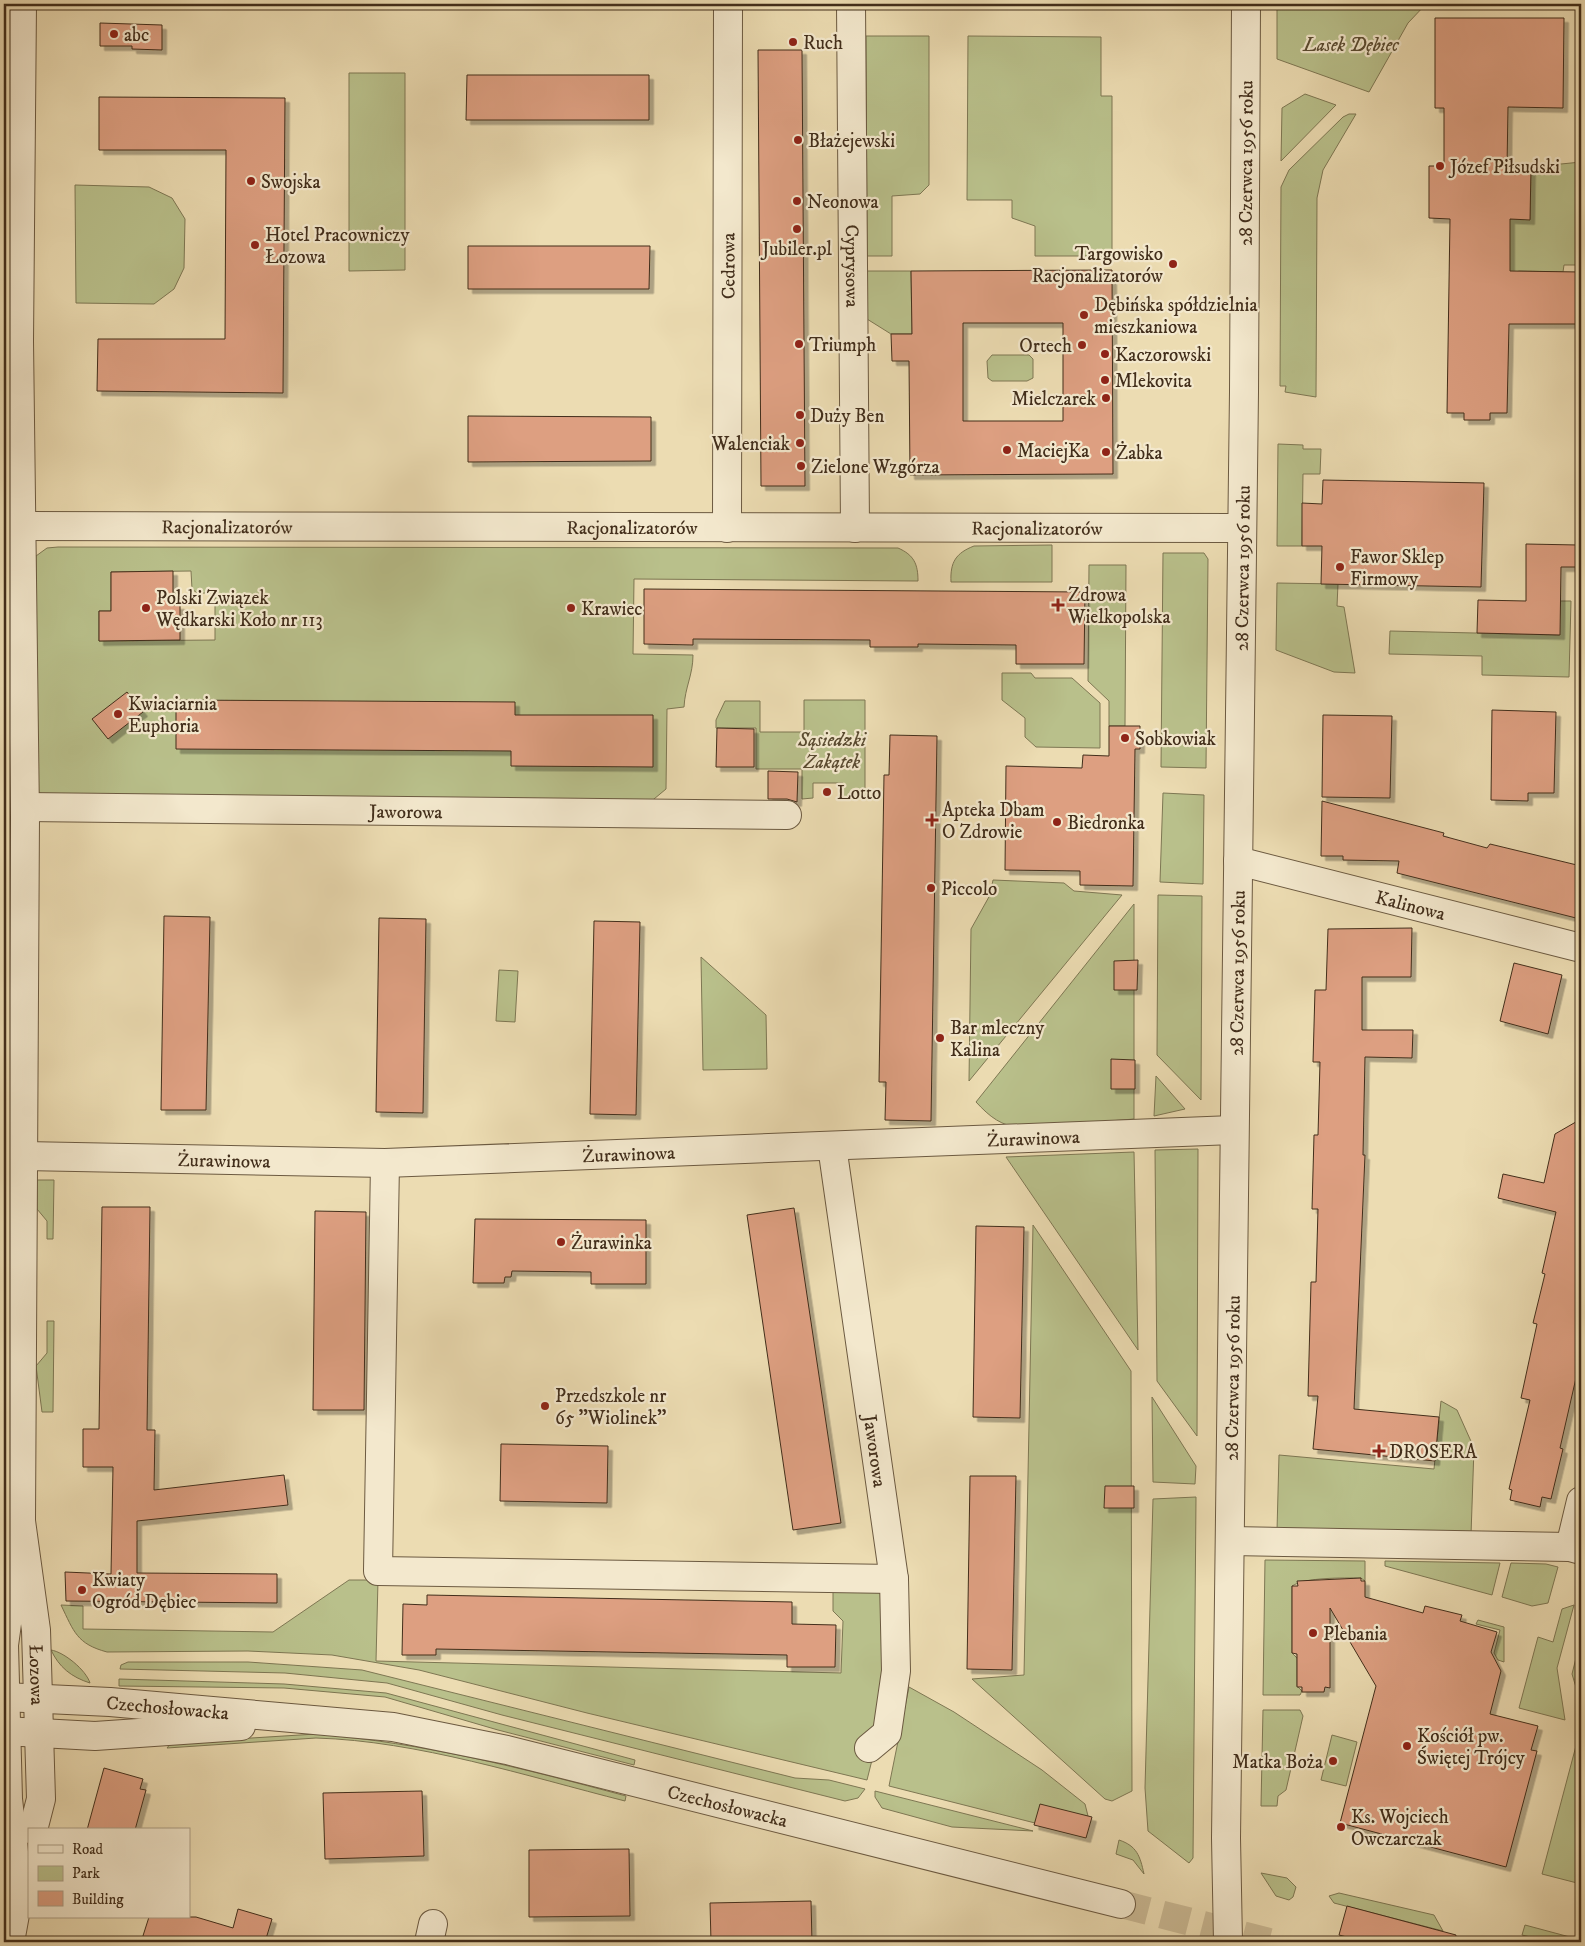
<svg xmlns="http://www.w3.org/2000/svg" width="1585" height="1946" font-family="'IM FELL DW Pica',serif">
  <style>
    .green { fill: #b9c08b; stroke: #7e7753; fill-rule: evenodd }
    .building { fill: #dd9f81; stroke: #422e1b; fill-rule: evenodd; filter: url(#shadow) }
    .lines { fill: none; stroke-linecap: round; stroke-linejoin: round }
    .tertiary-tunnel { stroke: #cab994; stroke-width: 28; stroke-dasharray: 28 14; stroke-linecap: butt }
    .minor-casing { stroke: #6c5a41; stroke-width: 30 }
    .tertiary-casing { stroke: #6c5a41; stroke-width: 30 }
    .minor { stroke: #f3e8cd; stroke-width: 28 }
    .tertiary { stroke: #f3e8cd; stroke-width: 28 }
    .poi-dot { fill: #8f2418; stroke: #f3e8cd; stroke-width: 2 }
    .labels { text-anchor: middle; stroke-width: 4.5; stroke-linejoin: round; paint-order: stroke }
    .poi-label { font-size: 19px; fill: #422e1b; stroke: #f3e8cd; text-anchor: start }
    .park-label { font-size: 19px; font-style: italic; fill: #5a4b31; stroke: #f3e8cd }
    .street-label { font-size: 19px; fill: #422e1b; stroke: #f3e8cd }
  </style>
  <defs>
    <filter id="shadow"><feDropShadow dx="4.5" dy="4.5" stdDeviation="0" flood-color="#0004"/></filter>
  </defs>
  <rect width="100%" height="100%" fill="#ecdcb2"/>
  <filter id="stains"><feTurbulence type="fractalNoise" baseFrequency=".004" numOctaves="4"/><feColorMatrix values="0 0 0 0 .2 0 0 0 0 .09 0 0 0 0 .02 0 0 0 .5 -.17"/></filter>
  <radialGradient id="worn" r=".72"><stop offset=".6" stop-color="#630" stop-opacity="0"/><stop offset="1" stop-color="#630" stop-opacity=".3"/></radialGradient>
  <!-- green -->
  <g class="green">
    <path d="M1277 4H1426L1408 23 1369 92 1277 59Z"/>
    <path d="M866 36H929V185L920 194 892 196V256H867Z"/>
    <path d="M968 36 1101 37V96H1112V256H1035V226L1012 218V200H967Z"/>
    <path d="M349 73H405V270L349 271Z"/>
    <path d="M1305 94 1336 105 1281 161 1282 108Z"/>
    <path d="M1349 114H1356L1323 170 1317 198 1316 397 1285 392 1286 386H1280L1281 187 1289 170 1343 117Z"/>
    <path d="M1581 162V271H1579V265H1564L1563 272 1519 271 1509 277 1497 219H1530L1531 167Z"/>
    <path d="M75 185 149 187 172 198 185 219 184 268 174 289 154 304 76 303Z"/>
    <path d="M867 271H911L912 334H891L867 319Z"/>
    <path d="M992 355H1029L1033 359V378L1027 381H992L988 378 987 361Z"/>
    <path d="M1278 444 1303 445V449H1321L1320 474H1303L1302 546H1277Z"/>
    <path d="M1052 545V582H951C950 562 956 553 974 546Z"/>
    <path d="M58 547 898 548C914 555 918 564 918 581L634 579 633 654 693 655C693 675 685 687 684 707L667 709 666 789 648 804 48 798 35 790 36 556 47 548ZM191 571 192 589 197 593H215V640L99 641V611H111V572Z"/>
    <path d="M1163 553H1204L1208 559 1206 768 1161 767Z"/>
    <path d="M1089 565H1126L1125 726H1109V701L1088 681Z"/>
    <path d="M1277 583 1338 584 1337 606 1344 607 1355 673 1334 672 1276 650Z"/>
    <path d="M1560 601H1571L1569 677 1482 675V656L1389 654 1390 631 1559 635Z"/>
    <path d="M1002 673H1031L1035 678H1072L1100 703V748L1036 747 1025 737V718L1002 700Z"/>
    <path d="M804 700H865V798H843V783H813V798L802 799V769H756V728H716V720L725 701H760V732H804Z"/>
    <path d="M1163 793 1204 795 1203 884 1160 882Z"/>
    <path d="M993 880 1064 883 1074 891 1122 895 969 1081 971 929 990 895Z"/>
    <path d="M1158 895 1202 896 1201 1100 1157 1055Z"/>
    <path d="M1134 904V1119L1022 1128C1001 1126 990 1117 976 1102Z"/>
    <path d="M701 957 766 1015 767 1069 703 1070Z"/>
    <path d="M499 970 518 971 515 1022 496 1021Z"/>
    <path d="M1156 1076 1185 1109 1154 1116Z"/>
    <path d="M1198 1149 1197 1436 1157 1381 1155 1150Z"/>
    <path d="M1134 1152 1138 1350 1006 1157Z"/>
    <path d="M4 1178 9 1183V1265L4 1270Z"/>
    <path d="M37 1180H54L53 1239H47V1221L37 1209Z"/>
    <path d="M1033 1225 1131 1371 1132 1791 1112 1801 1105 1799 972 1679 1024 1675Z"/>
    <path d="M4 1299 9 1306 8 1462 4 1487Z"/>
    <path d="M47 1321H54L53 1412H42L36 1366 47 1353Z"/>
    <path d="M1152 1397 1196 1466 1195 1484 1153 1482Z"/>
    <path d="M1441 1401 1457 1410 1474 1448 1471 1535 1277 1531 1279 1455 1434 1469Z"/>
    <path d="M1196 1497 1193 1858 1189 1863 1148 1831 1145 1788 1153 1499Z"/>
    <path d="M1265 1560 1365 1561V1581L1361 1578C1343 1578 1306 1577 1292 1586V1653L1297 1658V1686L1302 1691 1300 1695H1263Z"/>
    <path d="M1385 1562V1561L1500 1563 1492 1595 1385 1566Z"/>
    <path d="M1511 1563 1546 1564 1558 1567 1548 1603 1532 1606 1502 1597Z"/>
    <path d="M349 1580H378L376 1661 841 1673 843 1621 833 1611V1585L885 1586 888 1670 879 1732 867 1780 587 1713 419 1670 332 1655 248 1651 107 1652C77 1644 74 1632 61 1605L83 1606V1629L273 1632Z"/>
    <path d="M1574 1605 1557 1668 1565 1720 1519 1708 1538 1637 1553 1642 1562 1609Z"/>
    <path d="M1478 1620 1504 1627V1662L1498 1660 1494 1653 1500 1630 1476 1624Z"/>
    <path d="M51 1650C64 1652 86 1670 90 1683 71 1677 59 1667 51 1650Z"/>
    <path d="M1578 1650 1581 1651 1575 1680 1581 1682V1704L1572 1674Z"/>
    <path d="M128 1662H248L362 1670 795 1778 829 1780 865 1789 858 1798 845 1801 502 1715 387 1683 285 1673 120 1669 121 1665Z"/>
    <path d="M119 1679 284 1684 386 1693 635 1760 634 1765 498 1730 385 1697 284 1688 119 1686Z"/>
    <path d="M909 1687 954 1712 1042 1770 1085 1804 1088 1816 1035 1823 889 1786Z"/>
    <path d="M1263 1710H1300L1303 1716 1286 1790 1278 1796 1277 1806H1261Z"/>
    <path d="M1581 1727V1884L1542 1874Z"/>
    <path d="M316 1734C424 1743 522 1768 626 1796L625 1801C526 1776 418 1741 316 1738L167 1748 171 1743Z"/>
    <path d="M1332 1735 1357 1742 1346 1786 1321 1780Z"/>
    <path d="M875 1791 1033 1831 952 1827 882 1808 875 1797Z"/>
    <path d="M1119 1840C1137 1846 1140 1856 1144 1874L1133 1860 1116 1854Z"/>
    <path d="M1261 1873 1287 1878 1296 1887 1293 1897 1289 1900 1276 1896Z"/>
    <path d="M1339 1893 1434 1915 1443 1931 1334 1903 1329 1896Z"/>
    <path d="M1525 1925 1581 1940V1942H1551L1522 1935Z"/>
  </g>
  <!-- building -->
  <g class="building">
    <path d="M1435 18H1564L1563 108 1508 107 1507 167H1531L1530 220 1510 219V271L1581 272V324H1509L1507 413H1490V420H1464V413H1447L1450 219 1429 218V166H1444V108H1435Z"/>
    <path d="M100 23 162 25V50L132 49V46H100Z"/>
    <path d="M758 50H802L805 486H761Z"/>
    <path d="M467 75H649V120H466Z"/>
    <path d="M99 97 285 98 283 393 97 391 98 339H225L226 150H99Z"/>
    <path d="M468 246H650L649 289H468Z"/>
    <path d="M1112 270 1113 474 910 475 909 361H892L891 334H912L911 271ZM963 323H1063V421H963Z"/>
    <path d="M468 416 651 417V461L468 462Z"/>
    <path d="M1323 480 1484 483 1481 587 1321 584 1322 546H1302V503L1322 504Z"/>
    <path d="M1526 544 1578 545V567H1561L1560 635 1477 633 1478 600 1526 601Z"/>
    <path d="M173 571V605H180V640L99 641V611H111V572Z"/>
    <path d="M644 589 1085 592 1084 664H1016V645L918 644V647H870V640L693 639V645L644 644Z"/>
    <path d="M127 692 143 712 108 739 92 719Z"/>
    <path d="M176 700 515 702V715H653V767L511 766V751L176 749Z"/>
    <path d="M1492 710 1556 712 1554 793H1528V801L1491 800Z"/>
    <path d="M1323 715 1392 716 1390 798 1322 797Z"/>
    <path d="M1109 726H1140V749H1135L1133 886 1080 885V871L1005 870 1006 766 1082 768 1083 755 1109 756Z"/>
    <path d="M717 728 754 729V767H716Z"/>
    <path d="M890 735 937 736 931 1121 885 1120 886 1082H879L884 775H889Z"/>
    <path d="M768 771 798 772 797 802 787 799H768Z"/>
    <path d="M1322 801 1444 833 1443 836 1487 848 1490 844 1581 866V910L1578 909 1576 918 1397 873 1399 861 1343 860V856H1321Z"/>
    <path d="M164 916 210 917 206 1110H161Z"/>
    <path d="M379 918 426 919 423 1113 376 1112Z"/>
    <path d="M594 921 640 922 636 1115 590 1114Z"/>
    <path d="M1412 928 1411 977H1362V1030H1413L1412 1058 1365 1057 1363 1155H1365L1354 1409 1439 1417 1435 1461 1313 1449 1318 1396H1308L1311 1282H1316L1318 1209H1312L1314 1135H1318L1320 1062H1313L1315 990H1326L1328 929Z"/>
    <path d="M1138 960 1137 990H1114V961Z"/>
    <path d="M1514 963 1562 975 1548 1034 1500 1021Z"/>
    <path d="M1111 1059 1135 1060V1089H1111Z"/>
    <path d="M1581 1119V1356L1560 1448 1563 1449 1551 1499 1542 1497 1540 1507 1510 1500 1512 1490 1509 1489 1530 1400 1521 1398 1537 1324 1533 1323 1545 1274 1542 1273 1556 1212 1498 1198 1503 1174 1544 1183 1555 1134Z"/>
    <path d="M102 1207H150L147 1430H155L154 1490 284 1475 288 1505 137 1521V1573L277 1574V1603L66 1601 65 1572 111 1574 113 1467H83V1429H99Z"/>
    <path d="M794 1208 841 1523 793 1530 747 1215Z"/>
    <path d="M315 1211 366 1212 364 1410H313Z"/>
    <path d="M475 1219 646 1220V1284H591V1272L512 1271 511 1277H505L504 1283H473Z"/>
    <path d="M976 1226 1024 1227 1020 1418 973 1417Z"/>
    <path d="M501 1444 608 1446 607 1503 500 1501Z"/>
    <path d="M970 1476H1016L1012 1670 967 1669Z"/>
    <path d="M1105 1486H1134V1508H1104Z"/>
    <path d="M1361 1578V1581H1365V1597L1423 1613 1425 1606 1462 1615 1460 1621 1497 1632 1491 1652 1501 1671 1490 1714 1538 1726 1531 1750 1537 1751 1506 1867 1340 1823 1376 1686 1330 1608V1688L1325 1687 1324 1692H1302V1687H1297V1654L1292 1653V1586H1298L1297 1581Z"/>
    <path d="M427 1595 792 1602V1624L836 1625 835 1667H787V1655L436 1649V1655H402L403 1604 427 1605Z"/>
    <path d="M104 1768 143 1779 140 1789 146 1790 135 1830H87Z"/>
    <path d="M422 1791 424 1856 325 1859 323 1793Z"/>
    <path d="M1040 1804 1092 1817 1086 1838 1034 1825Z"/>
    <path d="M629 1849 630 1916 529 1917V1850Z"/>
    <path d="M811 1901 812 1942H711L710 1903Z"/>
    <path d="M1347 1906 1456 1935 1455 1942H1366L1339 1935Z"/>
    <path d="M238 1909 272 1919 265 1942H141L149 1917H196L233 1928Z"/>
  </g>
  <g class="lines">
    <!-- tertiary-tunnel -->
    <path class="tertiary-tunnel" d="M1121 1904 1269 1942"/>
    <!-- minor casing -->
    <g class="minor-casing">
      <g id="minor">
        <path id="s1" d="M22 4 19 341 25 817 21 1521 36 1630 41 1799 33 1830"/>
        <path id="s2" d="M851 4 855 528"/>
        <path id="s3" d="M23 526 1242 528"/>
        <path id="s4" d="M727 528 728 4"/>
        <path id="s5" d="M25 807 787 815"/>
        <path id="s6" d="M1238 861 1581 948"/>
        <path id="s7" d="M832 1146 894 1579 896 1671 887 1733 869 1748"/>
        <path id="s8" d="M24 1156 385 1163 1233 1130"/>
        <path d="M385 1163 378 1571 894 1579"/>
        <path d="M1231 1541 1570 1547 1581 1550"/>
        <path d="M1570 1547 1581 1501"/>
        <path d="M17 1551 4 1645 8 1799 18 1888"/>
        <path d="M10 1942 23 1870"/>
        <path d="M429 1942 433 1924"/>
      </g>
    </g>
    <!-- tertiary casing -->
    <g class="tertiary-casing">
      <g id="tertiary">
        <path id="s9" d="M4 1697 110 1702 393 1727 507 1750 1121 1904"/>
        <path d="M4 1731 95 1736 241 1726"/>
        <path id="s10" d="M1228 1942 1226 1838 1244 392 1246 4"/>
      </g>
    </g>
    <!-- minor -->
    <use href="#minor" class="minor"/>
    <!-- tertiary -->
    <use href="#tertiary" class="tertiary"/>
  </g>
  <!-- markers -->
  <g class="poi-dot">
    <circle cx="114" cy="34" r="5"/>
    <circle cx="793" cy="42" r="5"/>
    <circle cx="798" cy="140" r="5"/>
    <circle cx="1440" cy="166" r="5"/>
    <circle cx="251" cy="181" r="5"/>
    <circle cx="797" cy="201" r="5"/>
    <circle cx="797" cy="229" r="5"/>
    <circle cx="255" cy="245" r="5"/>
    <circle cx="1173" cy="264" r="5"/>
    <circle cx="1084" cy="315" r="5"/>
    <circle cx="799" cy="344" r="5"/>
    <circle cx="1082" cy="345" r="5"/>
    <circle cx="1105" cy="354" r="5"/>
    <circle cx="1105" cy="380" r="5"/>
    <circle cx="1106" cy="398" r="5"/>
    <circle cx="800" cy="415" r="5"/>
    <circle cx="800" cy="443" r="5"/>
    <circle cx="1007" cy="450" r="5"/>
    <circle cx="1106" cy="452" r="5"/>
    <circle cx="801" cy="466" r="5"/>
    <circle cx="1340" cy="567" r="5"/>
    <path d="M1055.5 597.5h5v5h5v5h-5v5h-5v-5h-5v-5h5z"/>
    <circle cx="146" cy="608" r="5"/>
    <circle cx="571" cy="608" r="5"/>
    <circle cx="118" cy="714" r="5"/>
    <circle cx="1125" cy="738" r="5"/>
    <circle cx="827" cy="792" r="5"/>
    <path d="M929.5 812.5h5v5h5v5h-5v5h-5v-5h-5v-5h5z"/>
    <circle cx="1057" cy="822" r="5"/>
    <circle cx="931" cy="888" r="5"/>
    <circle cx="940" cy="1038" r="5"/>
    <circle cx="561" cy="1242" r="5"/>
    <circle cx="545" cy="1406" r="5"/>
    <path d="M1376.5 1443.5h5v5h5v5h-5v5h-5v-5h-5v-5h5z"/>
    <circle cx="82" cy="1590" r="5"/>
    <circle cx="1313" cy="1633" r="5"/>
    <circle cx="1407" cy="1746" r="5"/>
    <circle cx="1333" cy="1761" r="5"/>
    <circle cx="1341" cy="1827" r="5"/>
  </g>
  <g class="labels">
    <!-- poi labels -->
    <g class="poi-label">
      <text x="124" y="41">abc</text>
      <text x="803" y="49">Ruch</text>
      <text x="808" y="147">Błażejewski</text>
      <text x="1450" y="173">Józef Piłsudski</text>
      <text x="261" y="188">Swojska</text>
      <text x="807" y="208">Neonowa</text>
      <text x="265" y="241">Hotel Pracowniczy<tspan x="265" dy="22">Łozowa</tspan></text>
      <text x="797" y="255" text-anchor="middle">Jubiler.pl</text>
      <text x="1163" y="260" text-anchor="end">Targowisko<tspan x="1163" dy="22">Racjonalizatorów</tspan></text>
      <text x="1094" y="311">Dębińska spółdzielnia<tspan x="1094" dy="22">mieszkaniowa</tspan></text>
      <text x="809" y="351">Triumph</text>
      <text x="1072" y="352" text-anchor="end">Ortech</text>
      <text x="1115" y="361">Kaczorowski</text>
      <text x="1115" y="387">Mlekovita</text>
      <text x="1096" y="405" text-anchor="end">Mielczarek</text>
      <text x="810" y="422">Duży Ben</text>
      <text x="790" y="450" text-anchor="end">Walenciak</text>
      <text x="1017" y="457">MaciejKa</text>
      <text x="1116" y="459">Żabka</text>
      <text x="811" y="473">Zielone Wzgórza</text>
      <text x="1350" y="563">Fawor Sklep<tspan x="1350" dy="22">Firmowy</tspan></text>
      <text x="1068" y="601">Zdrowa<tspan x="1068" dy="22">Wielkopolska</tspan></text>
      <text x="156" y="604">Polski Związek<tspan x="156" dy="22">Wędkarski Koło nr 113</tspan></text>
      <text x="581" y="615">Krawiec</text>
      <text x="128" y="710">Kwiaciarnia<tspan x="128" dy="22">Euphoria</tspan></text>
      <text x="1135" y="745">Sobkowiak</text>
      <text x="837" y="799">Lotto</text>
      <text x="942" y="816">Apteka Dbam<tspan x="942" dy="22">O Zdrowie</tspan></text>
      <text x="1067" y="829">Biedronka</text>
      <text x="941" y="895">Piccolo</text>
      <text x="950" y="1034">Bar mleczny<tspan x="950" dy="22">Kalina</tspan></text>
      <text x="571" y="1249">Żurawinka</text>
      <text x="555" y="1402">Przedszkole nr<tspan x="555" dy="22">65 "Wiolinek"</tspan></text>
      <text x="1389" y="1458">DROSERA</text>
      <text x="92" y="1586">Kwiaty<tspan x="92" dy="22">Ogród Dębiec</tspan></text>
      <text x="1323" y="1640">Plebania</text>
      <text x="1417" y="1742">Kościół pw.<tspan x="1417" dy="22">Świętej Trójcy</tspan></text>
      <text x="1323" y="1768" text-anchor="end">Matka Boża</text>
      <text x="1351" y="1823">Ks. Wojciech<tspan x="1351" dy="22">Owczarczak</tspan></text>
    </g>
    <!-- park labels -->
    <g class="park-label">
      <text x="1351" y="51">Lasek Dębiec</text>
      <text x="832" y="746">Sąsiedzki<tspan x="832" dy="22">Zakątek</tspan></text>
    </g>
    <!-- street labels -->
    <g class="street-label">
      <text dy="7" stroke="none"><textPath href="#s10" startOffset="1779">28 Czerwca 1956 roku</textPath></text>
      <text dy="7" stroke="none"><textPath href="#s4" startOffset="262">Cedrowa</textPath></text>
      <text dy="7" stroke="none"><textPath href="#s2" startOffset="262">Cyprysowa</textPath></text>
      <text dy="7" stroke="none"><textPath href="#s3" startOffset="204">Racjonalizatorów</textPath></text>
      <text dy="7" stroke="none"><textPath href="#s3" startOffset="609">Racjonalizatorów</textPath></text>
      <text dy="7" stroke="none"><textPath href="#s3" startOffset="1014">Racjonalizatorów</textPath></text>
      <text dy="7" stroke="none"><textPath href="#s10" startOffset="1374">28 Czerwca 1956 roku</textPath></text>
      <text dy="7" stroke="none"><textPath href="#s5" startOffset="381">Jaworowa</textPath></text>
      <text dy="7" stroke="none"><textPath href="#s6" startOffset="178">Kalinowa</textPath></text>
      <text dy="7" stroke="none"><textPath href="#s10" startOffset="969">28 Czerwca 1956 roku</textPath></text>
      <text dy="7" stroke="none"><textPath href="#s8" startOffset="1010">Żurawinowa</textPath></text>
      <text dy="7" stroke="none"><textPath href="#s8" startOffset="605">Żurawinowa</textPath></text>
      <text dy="7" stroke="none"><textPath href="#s8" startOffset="200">Żurawinowa</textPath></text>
      <text dy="7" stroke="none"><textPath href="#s10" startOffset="564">28 Czerwca 1956 roku</textPath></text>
      <text dy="7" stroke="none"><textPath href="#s7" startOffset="308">Jaworowa</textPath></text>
      <text dy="7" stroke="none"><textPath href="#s1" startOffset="1672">Łozowa</textPath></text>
      <text dy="7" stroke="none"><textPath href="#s9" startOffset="164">Czechosłowacka</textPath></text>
      <text dy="7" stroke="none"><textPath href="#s9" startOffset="734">Czechosłowacka</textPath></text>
    </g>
  </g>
  <!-- margin -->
  <rect width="1585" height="1946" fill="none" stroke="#ecdcb2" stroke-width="20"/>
  <rect x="5" y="5" width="1575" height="1936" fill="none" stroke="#422e1b" stroke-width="2.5"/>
  <rect x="10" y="10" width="1565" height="1926" fill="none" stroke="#422e1b"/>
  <!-- legend -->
  <rect x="28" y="1828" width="162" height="90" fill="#f3e8cd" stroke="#ac9e86"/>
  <rect x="38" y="1845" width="25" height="8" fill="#f3e8cd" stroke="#ac9e86"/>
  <text x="72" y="1854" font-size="15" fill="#422e1b">Road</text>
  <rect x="38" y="1866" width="25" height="15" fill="#b9c08b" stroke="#ac9e86"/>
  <text x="72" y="1878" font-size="15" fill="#422e1b">Park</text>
  <rect x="38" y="1891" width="25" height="15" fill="#dd9f81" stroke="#ac9e86"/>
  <text x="72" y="1904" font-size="15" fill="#422e1b">Building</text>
  <rect width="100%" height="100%" filter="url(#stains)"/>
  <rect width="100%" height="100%" fill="url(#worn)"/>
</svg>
